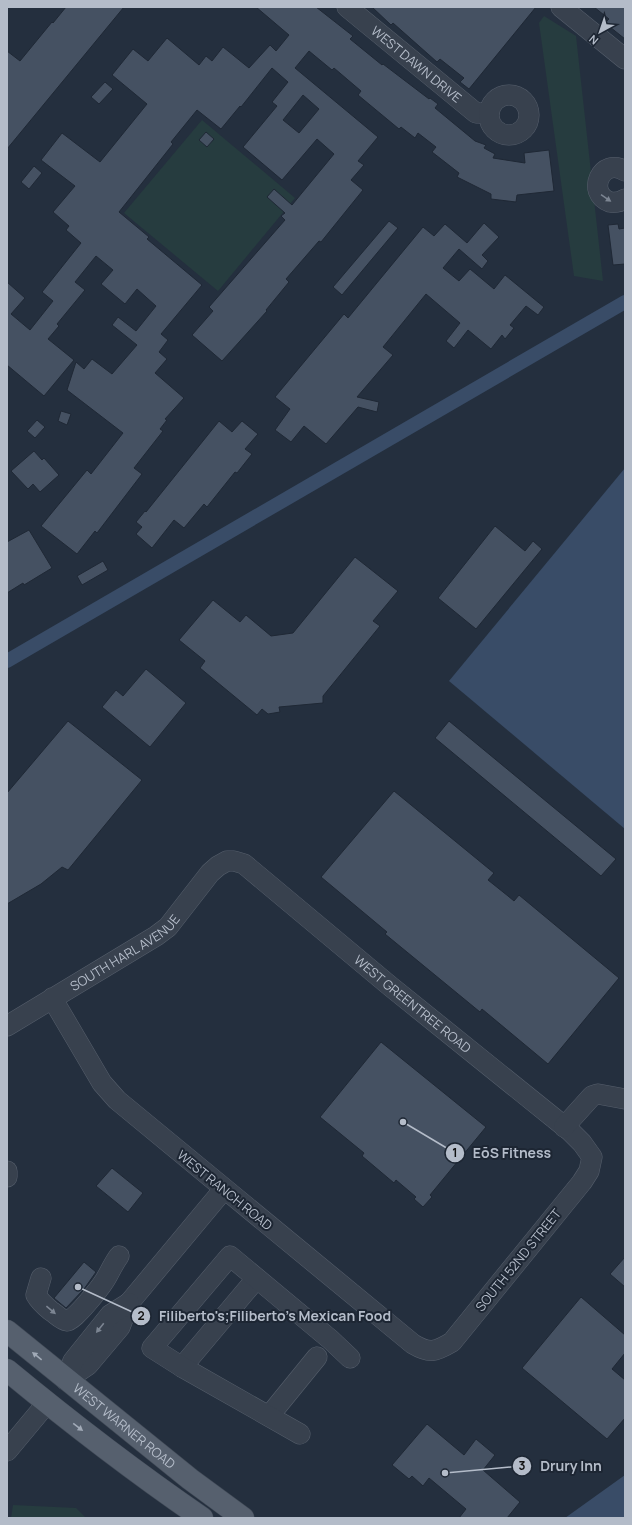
<svg xmlns="http://www.w3.org/2000/svg" width="632" height="1525" font-family="Manrope,sans-serif">
  <style>
    .green { fill: #263c3f }
    .water { fill: #394c67 }
    .lines { fill: none; stroke-linecap: round; stroke-linejoin: round }
    .canal { stroke: #394c67; stroke-width: 14 }
    .building { fill: #455162; stroke: #1f2835; fill-rule: evenodd }
    .minor-casing { stroke: #565f6c; stroke-width: 21 }
    .major-casing { stroke: #414a57; stroke-width: 23 }
    .minor { stroke: #38414e; stroke-width: 20 }
    .major { stroke: #56606e; stroke-width: 22 }
    .oneway { fill: #7c8592 }
    .oneway2 { fill: #a1aab7 }
    .labels { text-anchor: middle; stroke-width: 4; stroke-linejoin: round; paint-order: stroke }
    .street-label { font-size: 13px; fill: #b4bcc9; stroke: #1d2633 }
    .leader { fill: none; stroke: #b4bcc9; stroke-width: 1.5 }
    .callout-dot { fill: #b4bcc9; stroke: #1d2633; stroke-width: 1.5 }
    .mark-label { font-size: 12px; text-anchor: middle; font-weight: bold; fill: #111 }
    .callout-label { font-size: 14px; text-anchor: middle; font-weight: bold; fill: #b4bcc9; stroke: #1d2633; stroke-width: 4; stroke-linejoin: round; paint-order: stroke }
  </style>
  <rect width="100%" height="100%" fill="#242f3e"/>
  <!-- green -->
  <g class="green">
    <path d="M544 16 576 36 603 281 574 276 539 23Z"/>
    <path d="M202 120 295 198 218 291 124 213Z"/>
    <path d="M13 1505 76 1508 86 1518H11Z"/>
  </g>
  <!-- water -->
  <g class="water">
    <path d="M625 468V829L449 681Z"/>
    <path d="M625 1475V1518H565Z"/>
  </g>
  <g class="lines">
    <!-- canal -->
    <path class="canal" d="M7 661 625 302"/>
  </g>
  <!-- building -->
  <g class="building">
    <path d="M66 7H124L7 149V51L20 61 52 22 53 23Z"/>
    <path d="M256 7H316L353 36 350 39 382 65 383 64 429 99 430 98 438 104 435 108 475 141 486 145 484 148 495 154 493 158 525 163 524 153 549 150 554 191 517 195 516 202 491 199V194L457 177 459 173 432 152 436 147 418 133 415 138 401 127 399 129 358 95 361 91 334 68 332 70 309 51 295 68 378 137 358 161 364 165 351 180 363 190 321 242 319 241 286 279 289 282 266 310 267 311 222 361 192 335 213 311 209 307 285 220 281 216 285 213 267 197 274 189 292 205 334 154 317 139 282 180 243 147 277 106 272 102 288 82 272 68 241 107 240 106 221 129 197 110 171 142 173 144 119 212 149 237 147 239 202 285 161 334 168 340 159 352 167 359 155 373 184 398 165 419 167 420 160 429 163 431 134 468 142 474 97 533 95 531 77 554 41 526 87 470 91 474 123 433 67 390 76 362 84 369 92 359 112 374 137 345 112 325 118 317 136 331 156 306 137 289 125 304 101 284 113 270 96 256 75 282 85 290 57 324 59 326 48 339 74 360 44 396 7 365V282L25 298 11 314 30 330 53 301 42 292 81 243 66 230 69 226 53 212 75 186 41 160 62 133 100 162 147 104 112 75 133 49 148 61 167 38 199 65 206 56 212 61 223 47 249 68 270 45 276 51 289 35ZM303 95 319 109 299 133 283 120Z"/>
    <path d="M372 7H536L469 89 460 82 464 78 440 59 437 62 393 23 391 25Z"/>
    <path d="M594 7H625V39L605 23 609 19Z"/>
    <path d="M105 82 113 89 99 104 91 97Z"/>
    <path d="M206 132 214 139 207 147 199 140Z"/>
    <path d="M34 166 42 173 29 189 21 182Z"/>
    <path d="M389 221 398 228 342 295 333 287Z"/>
    <path d="M484 223 499 237 482 255 488 261 482 269 459 249 443 268 459 281 470 269 494 289 505 275 544 307 538 315 526 306 510 325 514 328 505 339 502 335 491 349 468 330 454 348 446 341 460 323 426 294 383 347 393 355 357 397 379 402 377 412 358 407 326 444 304 426 291 442 275 430 290 409 275 397 344 314 348 318 423 227 434 236 445 224 467 243Z"/>
    <path d="M618 224 619 229 625 228V264L613 265 608 225Z"/>
    <path d="M61 411 71 414 67 425 58 421Z"/>
    <path d="M37 420 45 427 35 438 27 431Z"/>
    <path d="M219 421 232 432 242 421 258 434 245 449 252 454 237 473 235 472 207 507 204 504 184 528 174 520 152 548 136 534 142 527 136 522 145 511 146 512Z"/>
    <path d="M34 451 42 460 44 458 59 475 40 492 33 484 28 489 11 471Z"/>
    <path d="M495 526 525 551 533 541 542 549 476 629 438 598Z"/>
    <path d="M29 530 52 568 24 585 23 583 7 593V542Z"/>
    <path d="M355 557 398 591 373 621 380 626 323 696V703L279 707 280 712 268 714 262 709 257 715 200 668 205 661 179 640 213 600 240 622 246 615 271 636 293 633Z"/>
    <path d="M103 561 108 570 82 585 77 576Z"/>
    <path d="M146 669 186 703 150 747 102 707 116 690 123 696Z"/>
    <path d="M68 721 142 780 68 870 62 867 41 884 7 904V793Z"/>
    <path d="M449 721 616 859 601 876 435 738Z"/>
    <path d="M394 791 494 873 488 880 508 896 514 901 519 895 619 978 548 1064 482 1009 480 1012 385 934 387 932 321 877Z"/>
    <path d="M381 1042 486 1127 430 1195 432 1197 423 1207 414 1199 416 1197 396 1180 394 1183 362 1156 364 1153 320 1117Z"/>
    <path d="M112 1168 143 1193 128 1212 96 1186Z"/>
    <path d="M625 1257V1287L610 1274Z"/>
    <path d="M84 1262 96 1272 84 1289 66 1308 54 1298Z"/>
    <path d="M581 1297 625 1335V1353L612 1369 625 1380V1418L607 1439 522 1368Z"/>
    <path d="M427 1424 464 1455 476 1439 495 1455 483 1470 520 1502 507 1518H459L466 1509 429 1478 423 1486 412 1476 409 1479 392 1465Z"/>
  </g>
  <g class="lines">
    <!-- minor casing -->
    <g class="minor-casing">
      <g id="minor">
        <path id="s1" d="M347 7 476 113H489"/>
        <path d="M561 7 625 59"/>
        <circle cx="509" cy="115" r="20"/>
        <path d="M625 171C602 156 585 193 610 202 615 203 620 202 625 199"/>
        <path id="s2" d="M7 1026 156 936 168 927 210 873 218 866 227 861H234L244 864 390 986 570 1131 582 1143 592 1157 589 1171 582 1182 452 1342C435 1352 430 1354 413 1344L117 1100 102 1083 52 998"/>
        <path d="M564 1127 592 1096 598 1094 625 1099"/>
        <path d="M7 1171V1177"/>
        <path d="M41 1278 36 1295C40 1302 45 1306 51 1311 56 1314 61 1320 67 1321 74 1321 100 1288 105 1280 110 1272 113 1264 119 1256"/>
        <path d="M182 1367 256 1279"/>
        <path d="M66 1380 88 1365 120 1327 129 1303 224 1189"/>
        <path d="M66 1380 73 1361 110 1315 129 1303"/>
        <path d="M269 1416 317 1357"/>
        <path d="M300 1434 182 1367 152 1348 230 1256 331 1340 350 1358"/>
        <path d="M7 1451 47 1403"/>
      </g>
    </g>
    <!-- major casing -->
    <g class="major-casing">
      <g id="major">
        <path id="s3" d="M7 1331 190 1479 243 1518"/>
        <path d="M7 1370C70 1422 135 1472 202 1518"/>
      </g>
    </g>
    <!-- minor -->
    <use href="#minor" class="minor"/>
    <!-- major -->
    <use href="#major" class="major"/>
  </g>
  <!-- one-way arrows -->
  <defs><path id="oneway-solid" d="M-6-.8H1V-3.2L6.5 0L1 3.2V.8H-6Z"/></defs>
  <g class="oneway">
    <use href="#oneway-solid" transform="translate(606 198) rotate(34)"/>
    <use href="#oneway-solid" transform="translate(51 1310) rotate(40)"/>
    <use href="#oneway-solid" transform="translate(100 1328) rotate(129)"/>
  </g>
  <g class="oneway2">
    <use href="#oneway-solid" transform="translate(37 1356) rotate(-141)"/>
    <use href="#oneway-solid" transform="translate(78 1427) rotate(37)"/>
  </g>
  <g class="labels">
    <!-- street labels -->
    <g class="street-label">
      <text dy="5" stroke="none"><textPath href="#s1" startOffset="90">WEST DAWN DRIVE</textPath></text>
      <text dy="5" stroke="none"><textPath href="#s2" startOffset="139">SOUTH HARL AVENUE</textPath></text>
      <text dy="5" stroke="none"><textPath href="#s2" startOffset="515">WEST GREENTREE ROAD</textPath></text>
      <text transform="translate(225 1190) rotate(39)" y="5">WEST RANCH ROAD</text>
      <text transform="translate(518 1260) rotate(-51)" y="5">SOUTH 52ND STREET</text>
      <text dy="5" stroke="none"><textPath href="#s3" startOffset="151">WEST WARNER ROAD</textPath></text>
    </g>
  </g>
  <!-- callouts -->
  <path class="leader" d="M403 1122L455 1153M78 1287L141 1316M445 1473L522 1466"/>
  <g class="callout-dot">
    <circle cx="403" cy="1122" r="4"/>
    <circle cx="78" cy="1287" r="4"/>
    <circle cx="445" cy="1473" r="4"/>
    <circle cx="455" cy="1153" r="10"/>
    <circle cx="141" cy="1316" r="10"/>
    <circle cx="522" cy="1466" r="10"/>
  </g>
  <g class="mark-label">
    <text x="455" y="1157">1</text>
    <text x="141" y="1320">2</text>
    <text x="522" y="1470">3</text>
  </g>
  <g class="callout-label">
    <text x="512" y="1158">EōS Fitness</text>
    <text x="275" y="1321">Filiberto's;Filiberto's Mexican Food</text>
    <text x="571" y="1471">Drury Inn</text>
  </g>
  <!-- border -->
  <rect width="632" height="1525" fill="none" stroke="#b4bcc9" stroke-width="16"/>
  <!-- north arrow -->
  <g transform="translate(600 32) rotate(220)" stroke="#1d2633" stroke-width="3" paint-order="stroke">
  <path d="M0-3L7 15L0 10L-7 15Z" fill="#b4bcc9"/>
  <text y="-6" font-size="11" font-weight="bold" text-anchor="middle" fill="#b4bcc9">N</text>
  </g>
</svg>
